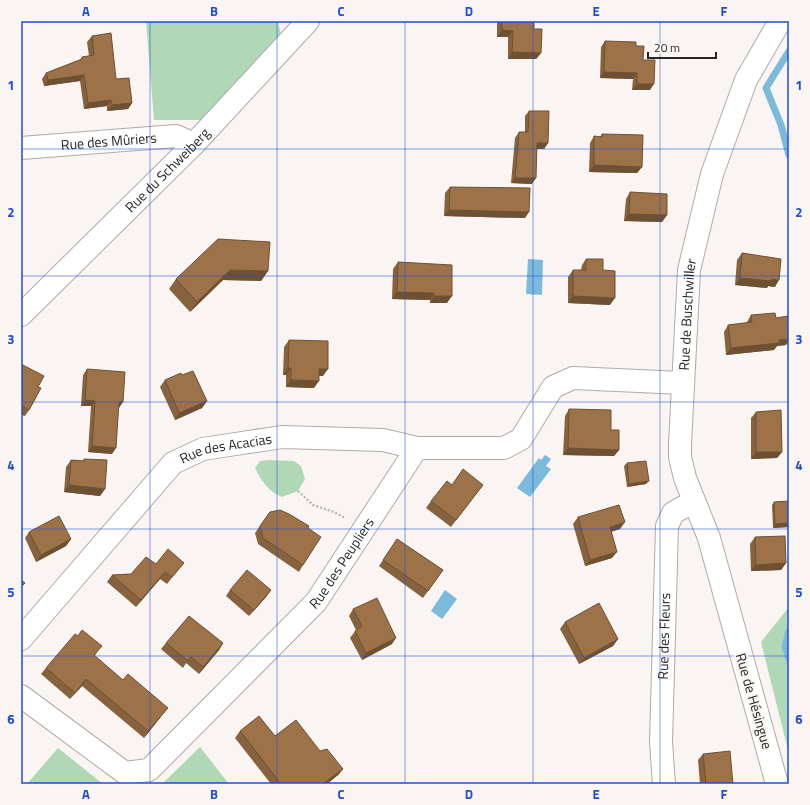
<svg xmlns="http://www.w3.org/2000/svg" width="810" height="805" font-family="'Titillium Web',sans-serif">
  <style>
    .green { fill: #b0d8b6 }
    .water { fill: #7cbadb }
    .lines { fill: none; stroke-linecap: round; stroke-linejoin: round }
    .stream { stroke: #7cbadb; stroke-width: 7 }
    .minor-casing { stroke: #afaba7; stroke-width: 24 }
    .path { stroke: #bab6b4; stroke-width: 2.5; stroke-dasharray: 2 2; stroke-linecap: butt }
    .minor { stroke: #fff; stroke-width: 22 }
    .wall { fill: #87623e }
    .shaded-wall { fill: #6e5032 }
    .building { fill: #9d7248; stroke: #6e5032 }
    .grid { fill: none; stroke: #1d4ed8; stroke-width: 1; stroke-opacity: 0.55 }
    .labels { text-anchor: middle; stroke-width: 4; stroke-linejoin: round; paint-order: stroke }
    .street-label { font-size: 14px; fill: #282625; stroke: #faf5f2 }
    .neatline { fill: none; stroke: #1d4ed8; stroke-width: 1.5 }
    .grid-label { font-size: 13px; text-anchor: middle; font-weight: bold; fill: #1d4ed8 }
  </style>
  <rect width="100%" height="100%" fill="#faf5f2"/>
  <!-- green -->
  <g class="green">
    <path d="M146 21H278L282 39 211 120H154Z"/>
    <path d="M269 460 294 461 301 466 305 479 298 491 282 497C268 491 262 482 255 468L260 461Z"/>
    <path d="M789 607V754L761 642Z"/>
    <path d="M200 747 229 784H162Z"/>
    <path d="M58 748 103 784H27Z"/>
  </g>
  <!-- water -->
  <g class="water">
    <path d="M528 259 543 260 542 295 526 294Z"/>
    <path d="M545 455 551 459 546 466 551 469 530 497 517 488 539 458 541 460Z"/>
    <path d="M445 590 457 599 442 619 431 611Z"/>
  </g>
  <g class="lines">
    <!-- stream -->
    <g class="stream">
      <path d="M789 51 766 88 781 125 789 155"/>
      <path d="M789 631 785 647 789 659"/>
    </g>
    <!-- minor casing -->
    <g class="minor-casing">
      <g id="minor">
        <path id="s1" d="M21 148 176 136 194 144"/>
        <path id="s2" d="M21 315 194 144 308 21"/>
        <path id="s3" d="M21 639 173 463 203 449 282 437 383 440 417 448"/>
        <path id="s4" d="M21 696 125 773 149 770 316 602 417 448H504L521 439 553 387 573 378 682 383"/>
        <path id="s5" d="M664 784 661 742 667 526 673 513 694 501"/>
        <path id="s6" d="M777 784 709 538 685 478 680 457V444L689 270 712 174 746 80 780 21"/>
      </g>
    </g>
    <!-- path -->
    <path class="path" d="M298 491 313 505 334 512 345 518"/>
    <!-- minor -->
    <use href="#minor" class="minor"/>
  </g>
  <!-- wall -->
  <g class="wall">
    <path d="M497 21H534V29L541 53 536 59H508V37H497Z"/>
    <path d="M92 36 116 79 132 103 128 109 107 111V106L84 109 80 81 44 86 42 79 46 73 80 60 82 57 89 56 87 42Z"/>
    <path d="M605 41 636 46 643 60 650 90H632L633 79 600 78 601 47Z"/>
    <path d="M529 111 548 143 544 149H537L532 184 511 183 515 138 519 132H525V116Z"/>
    <path d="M602 134 642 167 637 173 589 172 590 143 594 136 600 137Z"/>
    <path d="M450 187 525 218 444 216 445 193Z"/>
    <path d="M630 192 667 215 662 222 624 221 626 199Z"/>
    <path d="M742 253 775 287 768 286 767 288 735 285 737 260Z"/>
    <path d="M586 259 603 270 610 305 568 303V277L573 270H581L582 265Z"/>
    <path d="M398 262 447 303H430V300L392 299 393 269Z"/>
    <path d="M268 271 261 281 223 280 190 312 169 289 176 279Z"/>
    <path d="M751 315 776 318 786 345 777 346 774 350 726 355 724 332 728 325 747 323V322Z"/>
    <path d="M289 340 323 376H319L314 388 286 387V375H283L284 347Z"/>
    <path d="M21 364 38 387 29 410 25 416 21 415Z"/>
    <path d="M87 369 119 408H118L112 454 88 452 91 406H81L83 375Z"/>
    <path d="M165 380 207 401 202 408 175 420 160 387Z"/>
    <path d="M569 409 611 430 619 450 614 456 563 455 565 416Z"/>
    <path d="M756 412 782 452 777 458 751 459V418Z"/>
    <path d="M84 459 105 489 100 496 64 492 66 467 71 460 83 461Z"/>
    <path d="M627 463 646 484 627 487 624 466Z"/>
    <path d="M452 485H483L451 527 426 508 431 501Z"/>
    <path d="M774 502 789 527 773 528 772 505Z"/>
    <path d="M270 512 303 565 299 572 258 544 255 533Z"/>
    <path d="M578 517 620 529 611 532 612 558 585 566 573 524Z"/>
    <path d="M29 532 71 539 66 546 36 562 25 538Z"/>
    <path d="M755 537 786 563 781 570 751 571 750 544Z"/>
    <path d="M397 539 443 570 423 598 379 566Z"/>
    <path d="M156 564 179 569 167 584 160 579 136 607 107 582 112 575 131 574Z"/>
    <path d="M230 590H271L266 597 249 616 226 596Z"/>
    <path d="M353 609 392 644 362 660 350 638 356 630 349 616Z"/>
    <path d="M565 622 618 639 613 646 579 664 560 629Z"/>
    <path d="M166 643H223L219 650 199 674 186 663 183 668 161 649Z"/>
    <path d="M97 653 94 656 163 714 144 738 82 686 70 699 41 674 46 668Z"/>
    <path d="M240 731 275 736 320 751 343 769 338 775 327 784H271L235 738Z"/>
    <path d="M703 754 733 784H700L698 760Z"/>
  </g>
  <!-- shaded-wall -->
  <g class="shaded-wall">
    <path d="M502 30 513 31 508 37H497Z"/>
    <path d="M512 52 541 53 536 59H508Z"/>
    <path d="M604 72 637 73 633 79 600 78Z"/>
    <path d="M84 75 80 81 44 86 48 80Z"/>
    <path d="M637 84H654L650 90H632Z"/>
    <path d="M111 100 107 106 84 109 88 103Z"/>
    <path d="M132 103 128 109 107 111 112 105Z"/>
    <path d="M537 143H548L544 149H533Z"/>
    <path d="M594 165 642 167 637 173 589 172Z"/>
    <path d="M515 178H536L532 184 511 183Z"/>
    <path d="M449 210 529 212 525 218 444 216Z"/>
    <path d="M629 214 667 215 662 222 624 221Z"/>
    <path d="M230 270 268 271 261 281 223 280 190 312 197 302Z"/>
    <path d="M740 278 772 279 779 280 775 287 768 286 767 288 735 285Z"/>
    <path d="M397 292 434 293 430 300 392 299Z"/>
    <path d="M434 296H452L447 303H430Z"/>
    <path d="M573 296 615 298 610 305 568 303Z"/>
    <path d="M789 339V341L786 345 777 346 774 350 726 355 731 348Z"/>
    <path d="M288 368H291L286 375H283Z"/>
    <path d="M319 369H328L323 376H315Z"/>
    <path d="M291 380 319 381 314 388 286 387Z"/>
    <path d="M85 400 95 401 91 406H81Z"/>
    <path d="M207 401 202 408 175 420 179 413Z"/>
    <path d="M119 402H123L119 408H114Z"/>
    <path d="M92 446 116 448 112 454 88 452Z"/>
    <path d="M568 448 619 450 614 456 563 455Z"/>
    <path d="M756 452H782L777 458 751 459Z"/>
    <path d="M649 481 646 484 627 487 629 484Z"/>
    <path d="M69 485 105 489 100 496 64 492Z"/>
    <path d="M625 522 620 529 605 533 610 527Z"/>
    <path d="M789 523V527L773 528 775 524Z"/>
    <path d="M71 539 66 546 36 562 41 555Z"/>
    <path d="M617 552 612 558 585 566 590 560Z"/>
    <path d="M786 563 781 570 751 571 756 565Z"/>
    <path d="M165 572 160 579 136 607 141 600Z"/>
    <path d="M271 590 266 597 249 616 254 610Z"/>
    <path d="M396 638 392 644 362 660 366 653Z"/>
    <path d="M618 639 613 646 579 664 584 658Z"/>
    <path d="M223 643 219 650 199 674 203 667Z"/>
    <path d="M86 679 82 686 70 699 75 693Z"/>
    <path d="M168 708 163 714 144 738 148 731Z"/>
    <path d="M343 769 338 775 327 784H323Z"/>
  </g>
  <!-- building -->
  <g class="building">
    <path d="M502 21H534V29H542L541 53 512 52 513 31 502 30Z"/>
    <path d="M111 33 116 79 129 78 132 103 112 105 111 100 88 103 84 75 48 80 46 73 82 59V57L94 55 92 36Z"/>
    <path d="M605 41 636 42V46H644L643 60H655L654 84H637V73L604 72Z"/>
    <path d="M529 111H549L548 143H537L536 178H515L519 132H528Z"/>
    <path d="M602 134 643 135 642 167 594 165V136L602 137Z"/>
    <path d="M450 187 530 188 529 212 449 210Z"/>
    <path d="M630 192 667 194V215L629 214Z"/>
    <path d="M218 239 270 242 268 271 230 270 197 302 176 279Z"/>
    <path d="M742 253 781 259 779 280 772 279V281L740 278Z"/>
    <path d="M586 259H603V270L615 271V298L573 296V270H586Z"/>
    <path d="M398 262 452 265V296H434V293L397 292Z"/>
    <path d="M775 313 776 318 788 316 789 326V339L779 340V343L731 348 728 325 752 322 751 315Z"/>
    <path d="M289 340 328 341V369H319V381L291 380V368H288Z"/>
    <path d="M21 364 44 376 38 387 41 388 29 410 21 405Z"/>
    <path d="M87 369 125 372 123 402H119L116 448 92 446 95 401 85 400Z"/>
    <path d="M193 371 207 401 179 413 165 380 181 373 182 375Z"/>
    <path d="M569 409 611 410V430H619V450L568 448Z"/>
    <path d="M781 410 782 452H756V412Z"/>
    <path d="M84 459 107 460 105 489 69 485 71 460 84 461Z"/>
    <path d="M646 461 649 481 629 484 627 463Z"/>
    <path d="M463 469 483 485 456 520 431 501 447 481 452 485Z"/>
    <path d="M789 501V523L775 524 774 502Z"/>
    <path d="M619 505 625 522 610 527 617 552 590 560 578 517Z"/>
    <path d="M280 510 289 514 309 526 308 528 321 537 303 565 263 538 260 526 270 512Z"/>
    <path d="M59 516 71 539 41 555 29 532Z"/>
    <path d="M785 536 786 563 756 565 755 537Z"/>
    <path d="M397 539 443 570 428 591 383 560Z"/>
    <path d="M168 549 184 563 172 577 165 572 141 600 112 575 131 574 146 557 156 564Z"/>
    <path d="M247 570 271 590 254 610 230 590Z"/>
    <path d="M21 580 25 583 21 587Z"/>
    <path d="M377 598 396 638 366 653 355 631 362 626 353 609Z"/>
    <path d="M599 603 618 639 584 658 565 622Z"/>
    <path d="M189 616 223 643 203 667 191 657 188 661 166 643Z"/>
    <path d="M82 630 102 646 94 655 123 680 128 674 168 708 148 731 86 679 75 693 46 668 75 634 78 636Z"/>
    <path d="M259 716 275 736 296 720 320 751 327 749 343 769 323 784H281L240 731Z"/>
    <path d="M730 751 733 784H703H706L703 754Z"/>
  </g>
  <!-- grid -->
  <path class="grid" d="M150 21V784M277 21V784M405 21V784M533 21V784M660 21V784M21 149H789M21 276H789M21 402H789M21 529H789M21 656H789"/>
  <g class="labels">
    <!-- street labels -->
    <g class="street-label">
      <text dy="5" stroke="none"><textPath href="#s1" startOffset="88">Rue des Mûriers</textPath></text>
      <text dy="5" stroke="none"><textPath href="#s2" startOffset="206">Rue du Schweiberg</textPath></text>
      <text dy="5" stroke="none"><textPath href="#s6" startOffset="484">Rue de Buschwiller</textPath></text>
      <text dy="5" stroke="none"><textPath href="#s3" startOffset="288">Rue des Acacias</textPath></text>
      <text dy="5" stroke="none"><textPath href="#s4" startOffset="437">Rue des Peupliers</textPath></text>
      <text dy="5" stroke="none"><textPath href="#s5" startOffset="148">Rue des Fleurs</textPath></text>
      <text transform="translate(754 701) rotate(74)" y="5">Rue de Hésingue</text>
    </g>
  </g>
  <!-- border -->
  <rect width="810" height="805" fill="none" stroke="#faf5f2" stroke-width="44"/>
  <!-- scale -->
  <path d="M648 52v6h68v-6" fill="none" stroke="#282625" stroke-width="2"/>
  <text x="654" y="52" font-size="12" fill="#282625" stroke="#faf5f2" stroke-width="3" paint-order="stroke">20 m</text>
  <rect x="22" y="22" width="766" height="761" class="neatline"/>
  <g class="grid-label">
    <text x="86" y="16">A</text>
    <text x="214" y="16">B</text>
    <text x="341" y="16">C</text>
    <text x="469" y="16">D</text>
    <text x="596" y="16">E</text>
    <text x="724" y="16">F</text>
    <text x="11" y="90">1</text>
    <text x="799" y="90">1</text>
    <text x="11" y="217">2</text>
    <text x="799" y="217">2</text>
    <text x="11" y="344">3</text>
    <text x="799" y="344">3</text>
    <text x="11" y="470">4</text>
    <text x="799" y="470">4</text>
    <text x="11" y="597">5</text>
    <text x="799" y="597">5</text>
    <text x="11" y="724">6</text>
    <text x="799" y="724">6</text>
    <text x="86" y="799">A</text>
    <text x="214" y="799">B</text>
    <text x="341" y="799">C</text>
    <text x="469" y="799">D</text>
    <text x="596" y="799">E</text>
    <text x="724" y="799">F</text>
  </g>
</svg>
